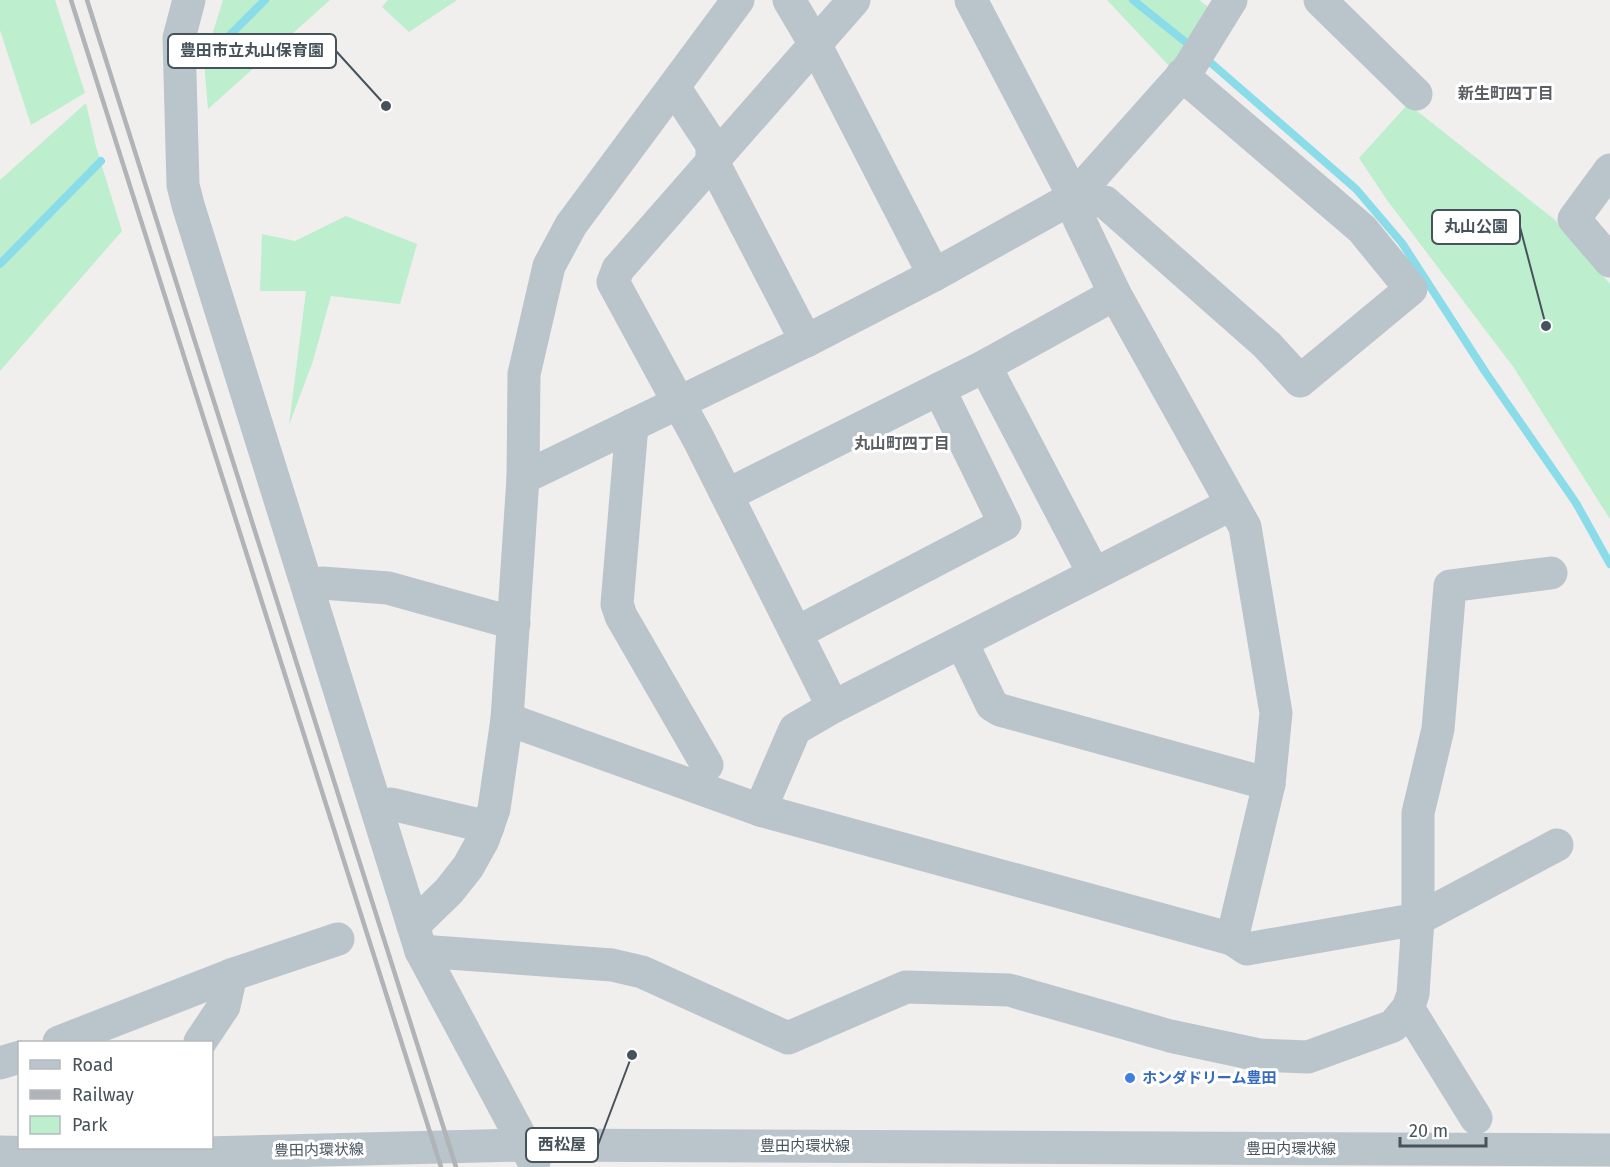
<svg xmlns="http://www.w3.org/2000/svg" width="1610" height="1167" font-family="'Fira Sans','Noto Sans JP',sans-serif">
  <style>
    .green { fill: #bdeecd }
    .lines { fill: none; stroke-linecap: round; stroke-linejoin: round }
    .stream { stroke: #8bdce9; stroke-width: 8 }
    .minor { stroke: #bac4cb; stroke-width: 33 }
    .rail { stroke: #b0b4b8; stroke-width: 4.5 }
    .shop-dot { fill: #3f7fe0; stroke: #fff; stroke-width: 2 }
    .labels { text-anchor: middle; stroke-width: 6; stroke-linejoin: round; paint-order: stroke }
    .shop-label { font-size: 15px; font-weight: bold; fill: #366cbe; stroke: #fff; text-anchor: start }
    .street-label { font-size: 15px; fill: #47535b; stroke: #fff }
    .neighbourhood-label { font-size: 16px; font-weight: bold; fill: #5b5f63; stroke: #fff }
    .leader { fill: none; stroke: #47535b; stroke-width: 2 }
    .callout-dot { fill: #47535b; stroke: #fff; stroke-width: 2 }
    .callout { fill: #fff; stroke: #47535b; stroke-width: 2 }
    .callout-label { font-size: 16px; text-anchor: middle; font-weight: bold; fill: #47535b }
  </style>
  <rect width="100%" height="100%" fill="#f1eeee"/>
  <!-- green -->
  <g class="green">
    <path d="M0 0H55L85 93 31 125 0 30Z"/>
    <path d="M223 0H330L208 109 204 61Z"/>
    <path d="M388 0H457L409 32 382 7Z"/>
    <path d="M1107 0H1199L1215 12 1171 68Z"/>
    <path d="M86 103 96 147 122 231 0 371V180Z"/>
    <path d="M1408 104 1555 220 1610 284V519L1514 368 1387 200 1359 158Z"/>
    <path d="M346 216 417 244 400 304 331 296 313 361 289 425 306 291H260L262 234 295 241Z"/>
  </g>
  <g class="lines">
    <!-- stream -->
    <g class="stream">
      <path d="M1133 0 1193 48"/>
      <path d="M1203 56 1356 189 1402 243 1486 373 1576 503 1610 564"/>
      <path d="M204 61 265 0"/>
      <path d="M0 264 101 161"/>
    </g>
    <!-- minor -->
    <g class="minor">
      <path d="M189 0 179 38 183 185 188 205 421 951 534 1162"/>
      <path d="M789 0 815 44 934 275"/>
      <path d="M1320 0 1416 94"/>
      <path d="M674 87 712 145V160L806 341"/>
      <path d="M1610 170 1574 219 1610 261"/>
      <path d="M1074 197 1105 202 1267 345 1300 381 1411 289 1362 229 1182 75"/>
      <path d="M985 366 1094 574"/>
      <path d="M632 425 617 604 621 616 707 765"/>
      <path d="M523 478 806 341 934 275 1074 197 1189 68 1231 0"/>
      <path d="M727 495 985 366 1115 294"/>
      <path d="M322 583 388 588 514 623"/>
      <path d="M796 633 1005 524 939 389"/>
      <path d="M962 643 992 705 1000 710 1269 784"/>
      <path d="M833 707 699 440 613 282 618 269 854 0"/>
      <path d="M507 719 760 810 1232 939 1269 784 1276 713 1245 527 1115 294 1079 219 1074 197 971 0"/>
      <path d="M391 804 488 827"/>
      <path d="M760 810 795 729 833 707 1232 504"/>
      <path d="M413 926 449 891 468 867 483 840 494 809 507 719 523 478 524 374 549 266 571 225 738 0"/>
      <path d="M1232 939 1247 949 1418 919 1557 845"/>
      <path d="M421 951 612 965 642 972 788 1038 906 987 1009 990 1170 1036 1259 1055 1308 1057 1393 1026 1408 1008 1413 994 1418 919V813L1438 729 1450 586 1551 573"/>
      <path d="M1408 1008 1476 1118"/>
      <path d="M59 1042 231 975 338 939"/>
      <path d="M200 1042 224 1006 231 975"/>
      <path d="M0 1063 20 1057"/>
      <path d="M0 1152 123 1155 524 1145 1610 1150"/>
    </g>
    <!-- rail -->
    <g class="rail">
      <path d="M71 0 441 1167"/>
      <path d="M87 0 456 1167"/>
    </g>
  </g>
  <!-- markers -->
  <circle class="shop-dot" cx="1130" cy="1078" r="6"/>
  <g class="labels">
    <!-- shop labels -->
    <g class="shop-label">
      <text x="1142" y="1083">ホンダドリーム豊田</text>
    </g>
    <!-- street labels -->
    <g class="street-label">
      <text x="805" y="1151">豊田内環状線</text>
      <text x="1291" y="1154">豊田内環状線</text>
      <text transform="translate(319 1150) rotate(-1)" y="5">豊田内環状線</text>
    </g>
    <!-- neighbourhood labels -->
    <g class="neighbourhood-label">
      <text x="1506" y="99">新生町四丁目</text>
      <text x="902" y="449">丸山町四丁目</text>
    </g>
  </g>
  <!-- callouts -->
  <path class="leader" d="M386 106L336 51M1546 326L1520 227M632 1055L598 1145"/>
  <g class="callout-dot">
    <circle cx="386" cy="106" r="6"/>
    <circle cx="1546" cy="326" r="6"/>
    <circle cx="632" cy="1055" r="6"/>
  </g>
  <g class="callout">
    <rect x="168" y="34" width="168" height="34" rx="6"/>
    <rect x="1432" y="210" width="88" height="34" rx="6"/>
    <rect x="526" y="1128" width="72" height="34" rx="6"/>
  </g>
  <g class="callout-label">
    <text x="252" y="56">豊田市立丸山保育園</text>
    <text x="1476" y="232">丸山公園</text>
    <text x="562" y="1150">西松屋</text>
  </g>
  <!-- legend -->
  <rect x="18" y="1041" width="195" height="108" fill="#ffffff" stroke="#b5babd" stroke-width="1.5"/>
  <rect x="30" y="1060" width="30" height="9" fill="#bac4cb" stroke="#b5babd" stroke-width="1.5"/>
  <text x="72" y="1071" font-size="18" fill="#47535b">Road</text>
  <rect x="30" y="1090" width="30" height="9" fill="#b0b4b8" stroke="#b5babd" stroke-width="1.5"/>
  <text x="72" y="1101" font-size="18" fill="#47535b">Railway</text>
  <rect x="30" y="1116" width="30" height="18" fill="#bdeecd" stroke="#b5babd" stroke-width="1.5"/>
  <text x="72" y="1131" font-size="18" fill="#47535b">Park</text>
  <!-- scale -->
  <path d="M1400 1137v9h86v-9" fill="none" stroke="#47535b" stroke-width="3"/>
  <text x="1409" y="1137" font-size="18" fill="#47535b" stroke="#ffffff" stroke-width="4.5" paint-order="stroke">20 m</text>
</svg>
